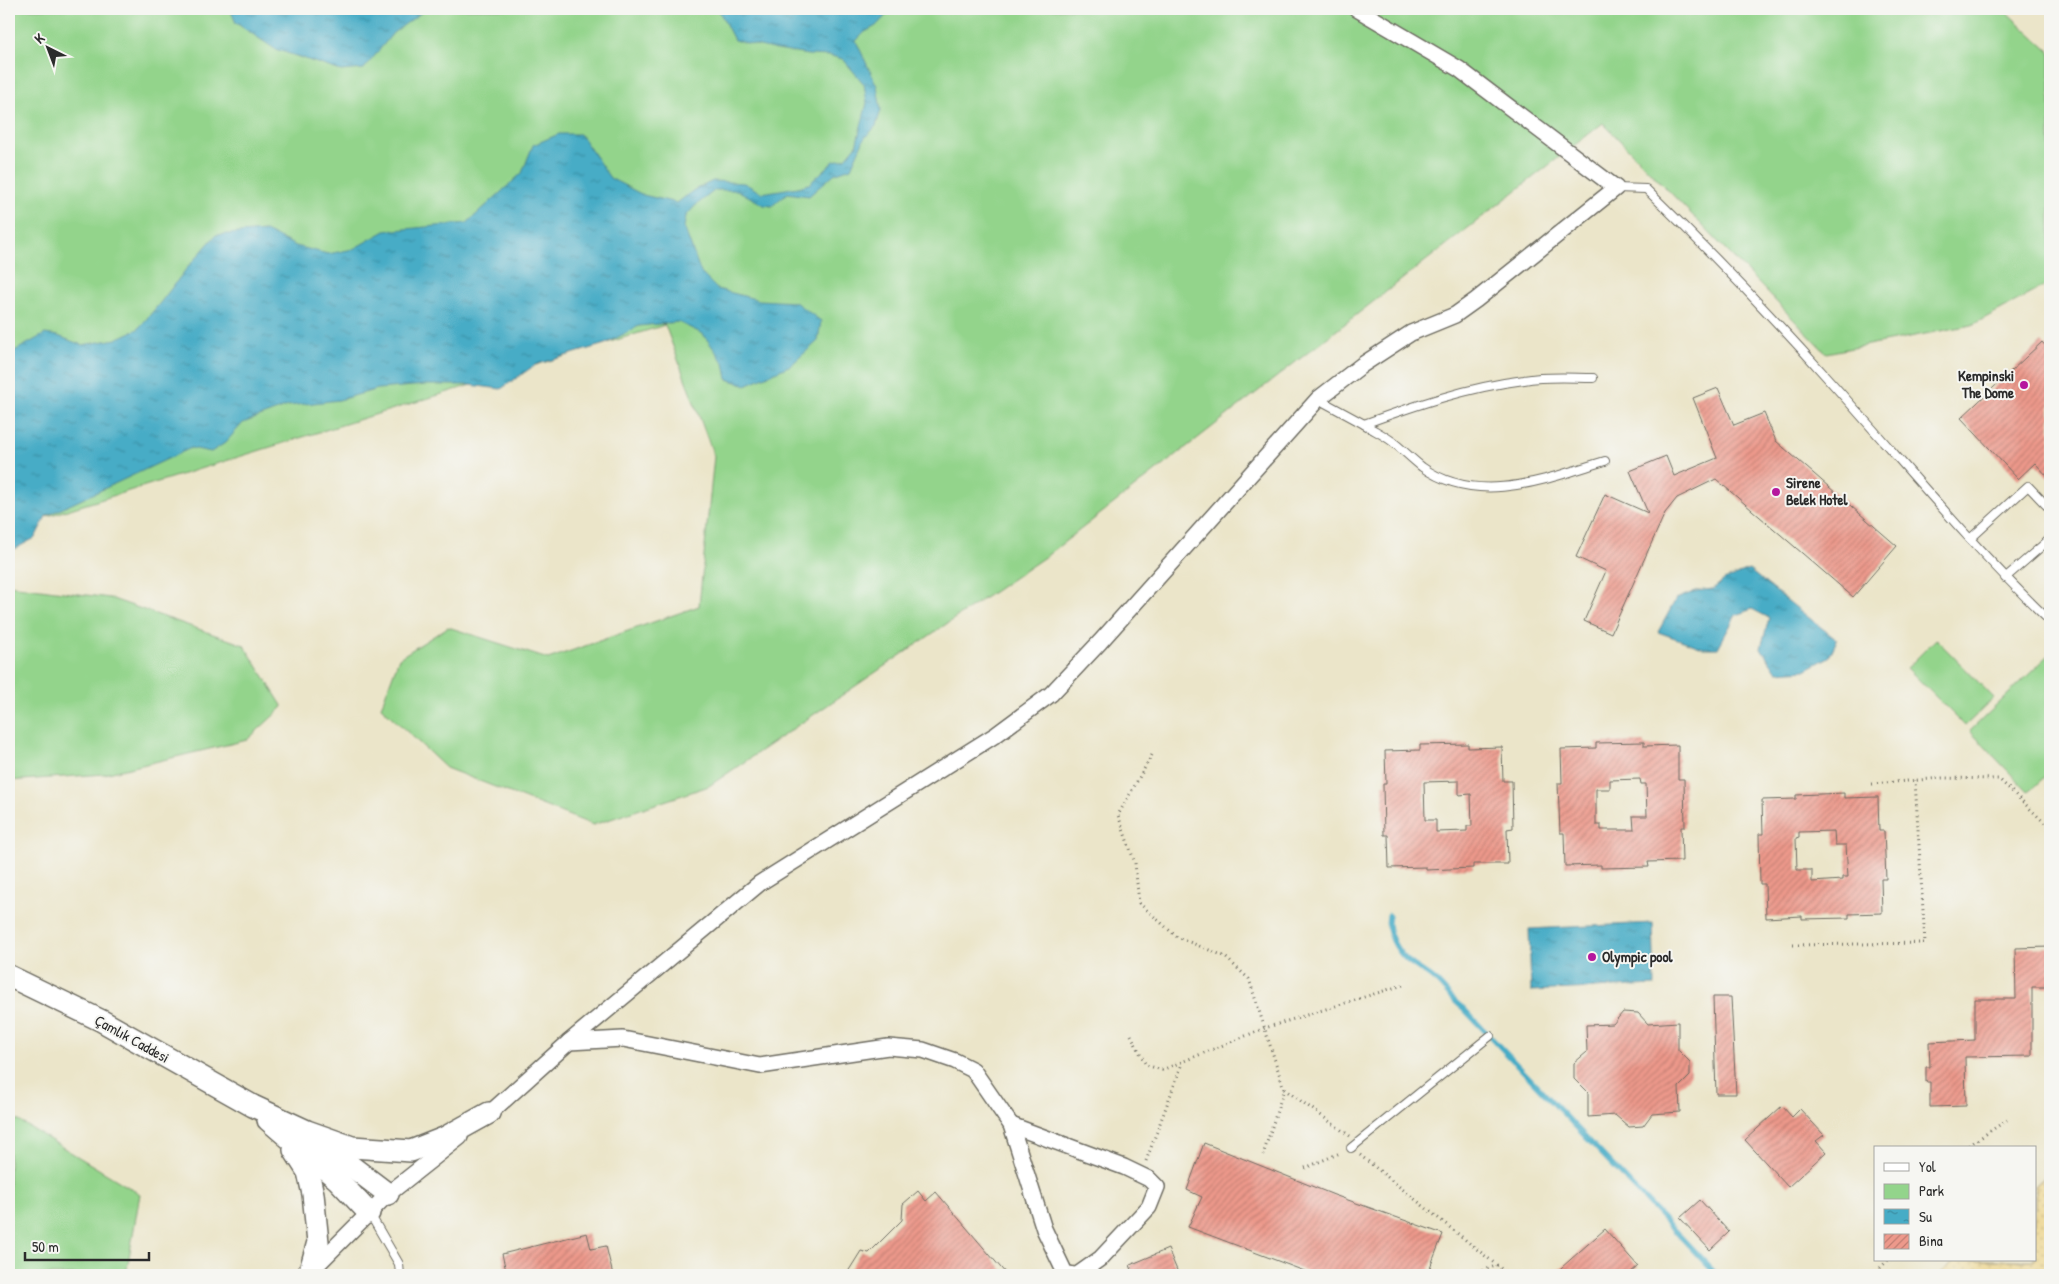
<svg xmlns="http://www.w3.org/2000/svg" width="2059" height="1284" font-family="'Patrick Hand',sans-serif">
  <style>
    .green { fill: #93d48b; stroke: #5f805b }
    .sand { fill: url(#sand-dots); stroke: #8c8264 }
    .water { fill: url(#water-ripples); stroke: #386c78 }
    .lines { fill: none; stroke-linecap: round; stroke-linejoin: round }
    .stream { stroke: #46acc6; stroke-width: 5 }
    .building { fill: url(#building-hatch); fill-rule: evenodd }
    .lane-casing { stroke: #6e6c62; stroke-width: 10 }
    .street-casing { stroke: #6e6c62; stroke-width: 18 }
    .secondary-casing { stroke: #6e6c62; stroke-width: 24 }
    .path { stroke: #6e6c62; stroke-width: 3; stroke-dasharray: 1 4; stroke-linecap: butt }
    .lane { stroke: #fff; stroke-width: 8 }
    .street { stroke: #fff; stroke-width: 15 }
    .secondary { stroke: #fff; stroke-width: 21 }
    .poi-dot { fill: #b5179e; stroke: #f6f6f2; stroke-width: 2 }
    .labels { text-anchor: middle; stroke-width: 4; stroke-linejoin: round; paint-order: stroke }
    .poi-label { font-size: 15px; font-weight: bold; fill: #2b2b2b; stroke: #f6f6f2; text-anchor: start }
    .street-label { font-size: 15px; fill: #2b2b2b; stroke: #f6f6f2 }
  </style>
  <defs>
    <pattern id="sand-dots" width="8" height="8" patternUnits="userSpaceOnUse" patternTransform="scale(1.25)"><rect width="8" height="8" fill="#eeda9e"/><path d="M2 2h.1M6 6h.1" fill="none" stroke="#cb8" stroke-width="1.8" stroke-linecap="round"/></pattern>
    <pattern id="water-ripples" width="26" height="14" patternUnits="userSpaceOnUse" patternTransform="scale(1.25)"><rect width="26" height="14" fill="#46acc6"/><path d="M2 4q2-2 4 0t4 0M15 11q2-2 4 0t4 0" fill="none" stroke="#3b8ca1"/></pattern>
    <pattern id="building-hatch" width="6" height="6" patternUnits="userSpaceOnUse" patternTransform="scale(1.25)"><rect width="6" height="6" fill="#ed998b"/><path d="M-1 1l2-2M0 6l6-6M5 7l2-2" fill="none" stroke="#c07d72"/></pattern>
  </defs>
  <rect width="100%" height="100%" fill="#f6f6f2"/>
  <filter id="ink" filterUnits="userSpaceOnUse"><feTurbulence type="fractalNoise" baseFrequency=".02" numOctaves="2"/><feDisplacementMap in="SourceGraphic" scale="10" xChannelSelector="R" yChannelSelector="G"/><feConvolveMatrix kernelMatrix="1 2 1 2 8 2 1 2 1" color-interpolation-filters="sRGB"/></filter>
  <filter id="wash" filterUnits="userSpaceOnUse"><feTurbulence type="fractalNoise" baseFrequency=".0096" numOctaves="4" result="noise"/><feDisplacementMap in="SourceGraphic" scale="20" xChannelSelector="R" yChannelSelector="G"/><feGaussianBlur stdDeviation="1.12" result="paint"/><feColorMatrix in="noise" values="0 0 0 0 0 0 0 0 0 0 0 0 0 0 0 0 0 1.4 0 .05"/><feComposite in="paint" operator="in"/></filter>
  <g filter="url(#wash)">
    <rect width="100%" height="100%" fill="#ebe5c9"/>
    <!-- green -->
    <g class="green">
      <path d="M9 9H2003L2050 52V283L1972 325 1826 353 1603 123 1049 554 709 786 593 825 446 768 381 707 399 658 448 627 548 659 699 606 714 456 665 325 9 528Z"/>
      <path d="M9 585 110 598 244 645 283 707 247 740 104 774 9 781Z"/>
      <path d="M1936 639 1994 698 1965 726 1907 668Z"/>
      <path d="M2050 654V772L2028 792 1970 731Z"/>
      <path d="M9 1115 140 1194 126 1275H9Z"/>
    </g>
    <!-- sand -->
    <path class="sand" d="M2050 1172V1275H1939L1955 1260H2035V1186Z"/>
    <!-- water -->
    <g class="water">
      <path d="M230 9H423L422 12 393 33 364 69 341 71 275 49 236 23Z"/>
      <path d="M718 9H892L876 26 865 32 856 41 877 86 881 110 876 126 864 139 851 168 834 174 809 196 787 193 772 206 764 205 737 190H715L695 206 686 216 684 227 701 273 717 289 759 300 795 302 821 321 818 341 791 365 746 385 727 379 724 363 703 334 678 322 639 326 605 344 535 365 501 389 470 385H425L378 389 339 400 288 406 243 423 225 443 211 452 191 448 46 516 35 538 9 552V354L45 334 58 336 82 345 116 339 138 329 160 303 187 268 216 235 265 231 296 246 328 254 353 249 385 231 467 223 522 173 533 145 559 134H580L610 178 643 195 677 203 694 190 713 181 744 183 762 193 798 187 809 184 834 161 846 158 856 146 867 103 864 84 843 59 831 56 808 55 777 50 734 40Z"/>
      <path d="M1749 570 1837 640 1829 657 1805 670 1777 672 1761 648 1769 618 1752 609 1736 615 1718 648H1703L1658 632 1676 599 1696 591 1713 589 1724 580Z"/>
      <path d="M1653 923 1655 985 1531 991 1529 929Z"/>
    </g>
    <g class="lines">
      <!-- stream -->
      <path class="stream" d="M1389 915C1387 926 1389 931 1393 941 1405 966 1420 966 1438 983 1446 991 1453 1001 1463 1008L1717 1275"/>
    </g>
    <g id="blocks">
      <!-- building -->
      <g class="building">
        <path d="M2042 342 2050 351V479L2035 463 2018 479 1961 418Z"/>
        <path d="M1718 388 1734 425 1764 413 1776 441 1897 546 1853 597 1716 479 1677 498 1665 513 1611 633 1584 621 1606 571 1576 557 1605 494 1648 513 1630 471 1666 456 1674 476 1717 458 1693 398Z"/>
        <path d="M1644 742V746L1678 745V779H1684L1685 827H1681L1682 861 1648 862 1649 867 1601 868V865L1565 866 1564 833H1560L1558 783H1562L1561 749 1596 748V743ZM1640 779 1641 784H1646L1647 816H1633L1634 830H1601V825H1596V789H1610V780Z"/>
        <path d="M1468 744V748L1502 747 1503 781H1512L1513 828 1507 829 1508 864H1473V868L1426 870V867L1389 868 1388 835H1384L1383 784H1386L1385 751 1420 750V745ZM1459 781V795L1471 794 1472 826H1467V831L1436 832V820H1425L1424 782Z"/>
        <path d="M1844 793V798L1878 797 1879 831H1884L1886 879H1881L1882 913 1849 914V918L1802 919V916L1766 918 1765 884H1760L1759 834H1763L1762 800 1796 799V795ZM1834 831 1835 845H1846L1848 877H1842V880L1812 882V870H1797L1796 838 1799 837V832Z"/>
        <path d="M2050 947V987H2032V1056L1965 1057 1966 1106 1930 1107V1082H1926V1067H1930L1929 1042 1975 1040V999H2016L2015 948Z"/>
        <path d="M1713 997H1731L1736 1094H1716Z"/>
        <path d="M1623 1012 1638 1013 1648 1024 1678 1022V1050L1690 1062V1076L1679 1087 1680 1112 1652 1114 1643 1126 1629 1127 1615 1115 1588 1117V1093L1574 1079V1063L1587 1052 1586 1025 1613 1024Z"/>
        <path d="M1782 1106 1792 1117 1800 1109 1824 1135 1816 1141 1826 1152 1788 1187 1745 1140Z"/>
        <path d="M1204 1143 1334 1195 1443 1234 1429 1270 1420 1275H1315L1188 1227 1202 1197 1187 1190Z"/>
        <path d="M918 1191 926 1201 936 1192 1007 1275H846L861 1251 869 1253 902 1220 903 1204Z"/>
        <path d="M1700 1200 1729 1232 1710 1250 1680 1218Z"/>
        <path d="M1605 1229 1638 1266 1628 1275H1553Z"/>
        <path d="M587 1233 591 1249 606 1246 613 1275H507L502 1254Z"/>
        <path d="M1168 1249 1179 1275H1134L1130 1265Z"/>
      </g>
    </g>
  </g>
  <g filter="url(#ink)">
    <use href="#blocks" fill-opacity="0" stroke="#6e6c62" stroke-width="1"/>
    <g class="lines">
      <!-- lane casing -->
      <g class="lane-casing">
        <g id="lane">
          <path d="M1616 188 1646 189C1710 251 1771 315 1830 381 1903 462 1971 546 2050 621"/>
          <path d="M1593 378C1571 378 1546 376 1524 380 1469 387 1416 405 1364 424 1373 430 1384 435 1393 442 1403 450 1412 459 1422 467 1478 507 1546 479 1605 461"/>
          <path d="M1318 399 1364 424"/>
          <path d="M1970 539 2028 486 2050 509"/>
          <path d="M2005 578 2050 539"/>
          <path d="M1351 1148 1490 1036"/>
          <path d="M370 1214 399 1264 400 1275"/>
        </g>
      </g>
      <!-- street casing -->
      <g class="street-casing">
        <g id="street">
          <path d="M569 1042 623 1039 760 1066 888 1047 923 1050 955 1061 973 1070 1011 1125 1044 1229 1065 1273 1074 1275"/>
          <path d="M482 1120 569 1042 760 883 997 734 1051 694 1100 642 1318 399 1362 365 1411 333 1455 315 1476 300 1616 188 1459 69 1357 9"/>
          <path d="M1011 1125 1124 1167 1149 1179 1157 1187 1149 1207 1101 1258 1077 1275"/>
          <path d="M310 1272 388 1194 460 1137"/>
        </g>
      </g>
      <!-- secondary casing -->
      <g class="secondary-casing">
        <g id="secondary">
          <path d="M9 976 102 1021 253 1106 307 1131 352 1147 411 1151 444 1138 489 1113"/>
          <path d="M268 1120 338 1180 369 1213"/>
          <path d="M318 1141 388 1194"/>
          <path d="M294 1150 308 1172 313 1194 318 1242 309 1274"/>
        </g>
      </g>
      <!-- path -->
      <g class="path">
        <path d="M1152 755 1118 815 1135 863 1139 903 1177 937 1224 956 1249 979 1284 1089 1263 1155"/>
        <path d="M1872 784 1942 778 1999 779 2050 828"/>
        <path d="M1793 945 1925 943 1915 780"/>
        <path d="M1131 1035 1146 1065 1162 1070 1265 1028 1406 984"/>
        <path d="M1284 1089 1350 1136"/>
        <path d="M1965 1148 2007 1120"/>
        <path d="M1360 1155 1509 1275"/>
        <path d="M1146 1161 1182 1064"/>
        <path d="M1305 1168 1340 1153"/>
        <path d="M1481 1275 1482 1271 1498 1265"/>
        <path d="M1873 1275 1888 1260"/>
      </g>
      <!-- lane -->
      <use href="#lane" class="lane"/>
      <!-- street -->
      <use href="#street" class="street"/>
      <!-- secondary -->
      <use href="#secondary" class="secondary"/>
    </g>
  </g>
  <!-- markers -->
  <g class="poi-dot">
    <circle cx="2024" cy="385" r="5"/>
    <circle cx="1776" cy="492" r="5"/>
    <circle cx="1592" cy="957" r="5"/>
  </g>
  <g class="labels">
    <!-- poi labels -->
    <g class="poi-label">
      <text x="2014" y="381" text-anchor="end">Kempinski<tspan x="2014" dy="17">The Dome</tspan></text>
      <text x="1786" y="488">Sirene<tspan x="1786" dy="17">Belek Hotel</tspan></text>
      <text x="1602" y="962">Olympic pool</text>
    </g>
    <!-- street labels -->
    <g class="street-label">
      <text transform="translate(132 1039) rotate(29)" y="5">Çamlık Caddesi</text>
    </g>
  </g>
  <!-- margin -->
  <rect width="2059" height="1284" fill="none" stroke="#f6f6f2" stroke-width="30"/>
  <!-- legend -->
  <rect x="1874" y="1146" width="162" height="115" fill="#f6f6f2" stroke="#a5a5a2"/>
  <rect x="1884" y="1163" width="25" height="8" fill="#ffffff" stroke="#a5a5a2"/>
  <text x="1919" y="1172" font-size="15" fill="#2b2b2b">Yol</text>
  <rect x="1884" y="1184" width="25" height="15" fill="#93d48b" stroke="#a5a5a2"/>
  <text x="1919" y="1196" font-size="15" fill="#2b2b2b">Park</text>
  <rect x="1884" y="1209" width="25" height="15" fill="url(#water-ripples)" stroke="#a5a5a2"/>
  <text x="1919" y="1222" font-size="15" fill="#2b2b2b">Su</text>
  <rect x="1884" y="1234" width="25" height="15" fill="url(#building-hatch)" stroke="#a5a5a2"/>
  <text x="1919" y="1246" font-size="15" fill="#2b2b2b">Bina</text>
  <!-- north arrow -->
  <g transform="translate(48 48) rotate(318)" stroke="#f6f6f2" stroke-width="4" paint-order="stroke">
  <path d="M0-4L9 19L0 12L-9 19Z" fill="#2b2b2b"/>
  <text y="-8" font-size="14" font-weight="bold" text-anchor="middle" fill="#2b2b2b">K</text>
  </g>
  <!-- scale -->
  <path d="M25 1252v8h124v-8" fill="none" stroke="#2b2b2b" stroke-width="2.5"/>
  <text x="32" y="1252" font-size="15" fill="#2b2b2b" stroke="#f6f6f2" stroke-width="4" paint-order="stroke">50 m</text>
</svg>
